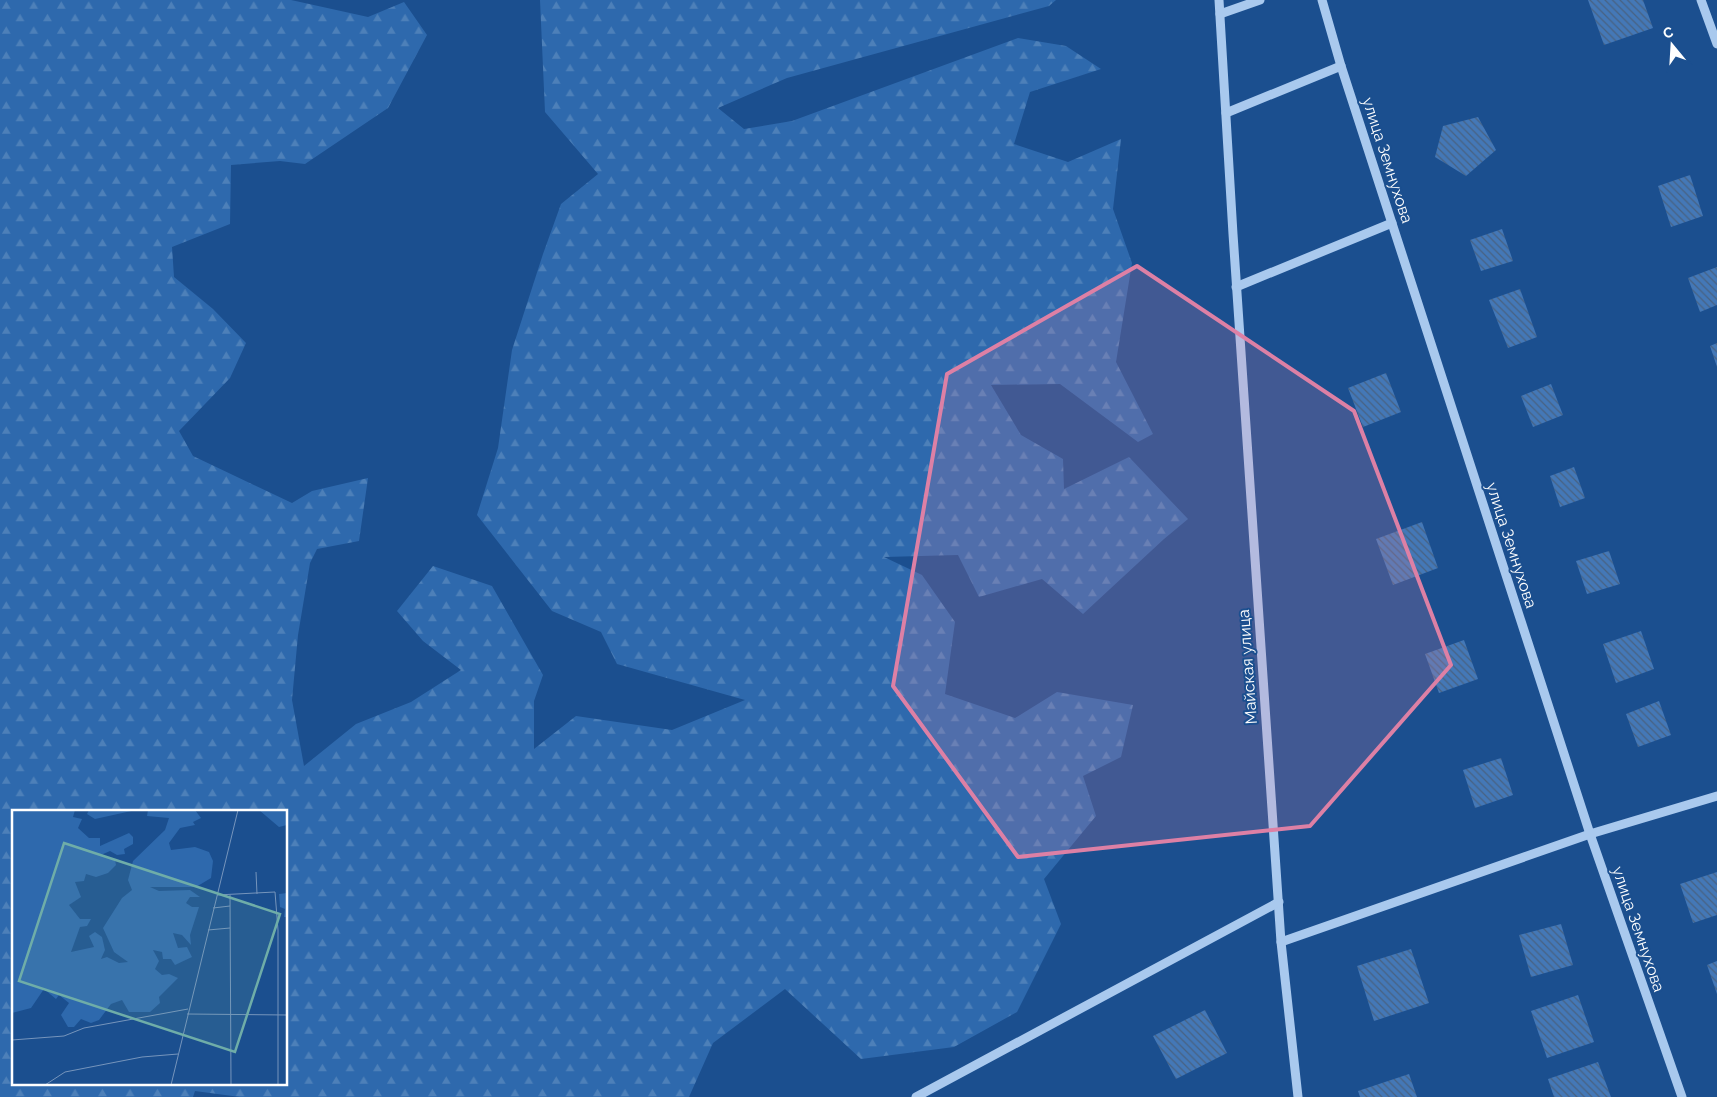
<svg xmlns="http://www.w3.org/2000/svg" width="1717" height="1097" font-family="Raleway,sans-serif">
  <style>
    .forest { fill: url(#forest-firs); fill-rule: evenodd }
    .building { fill: url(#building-back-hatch) }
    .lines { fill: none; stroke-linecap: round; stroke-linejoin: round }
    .minor { stroke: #a9c9ee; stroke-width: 9 }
    .marked { fill: #dd80a5; fill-opacity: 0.2; stroke: #dd80a5; stroke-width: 4; stroke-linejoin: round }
    .labels { text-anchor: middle; stroke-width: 4; stroke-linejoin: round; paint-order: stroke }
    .street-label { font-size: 16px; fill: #fff; stroke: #1b4f8f }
    .inset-road { fill: none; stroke: #7695bc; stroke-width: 1 }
    .view { fill: #6fada8; fill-opacity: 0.15; stroke: #6fada8; stroke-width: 2.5 }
    .inset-edge { fill: none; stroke: #fff; stroke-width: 2.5 }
  </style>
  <defs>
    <pattern id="forest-firs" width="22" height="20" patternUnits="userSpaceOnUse" patternTransform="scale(1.25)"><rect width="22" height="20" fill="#2e69ad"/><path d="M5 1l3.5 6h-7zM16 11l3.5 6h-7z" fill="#4d80b9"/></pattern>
    <pattern id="building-back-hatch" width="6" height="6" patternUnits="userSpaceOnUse" patternTransform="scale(1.25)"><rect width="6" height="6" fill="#4478b7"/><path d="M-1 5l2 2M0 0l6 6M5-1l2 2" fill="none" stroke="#486282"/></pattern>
  </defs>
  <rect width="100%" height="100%" fill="#1b4f8f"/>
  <!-- forest -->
  <path class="forest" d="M0 0H291L368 17 404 2 427 35 388 108 305 164 280 161 231 165 230 224 172 247 174 277 213 309 246 343 230 378 179 431 193 456 292 503 312 491 368 478 359 541 317 549 310 563 298 635 292 700 304 766 356 724 411 702 461 670 423 641 397 611 433 566 492 586 543 675 534 701V749L576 716 672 730 745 700 617 664 601 632 552 611 477 515 498 448 512 350 543 254 561 204 598 174 545 112 540 0H1056L1049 6 787 78 718 108 744 129 792 121 1018 38 1066 46 1101 69 1030 92 1014 144 1068 162 1121 139 1113 209 1132 263 1116 362 1153 434 1138 442 1060 384 991 385 1021 435 1063 459 1064 489 1129 457 1188 519 1164 539 1083 614 1042 579 979 597 958 555 884 557 922 575 955 622 945 694 1015 718 1057 692 1133 705 1121 757 1083 776 1096 816 1044 879 1061 924 1017 1012 954 1047 861 1059 785 989 713 1043 689 1097H240L195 1091 193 1097H0ZM14 811H286V1083H14Z"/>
  <!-- building -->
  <g class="building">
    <path d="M1588 0H1643L1653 28 1604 45Z"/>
    <path d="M1478 117 1496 150 1466 176 1435 157 1443 126Z"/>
    <path d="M1690 175 1703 216 1671 227 1658 186Z"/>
    <path d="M1502 229 1513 261 1481 271 1470 240Z"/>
    <path d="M1717 267V305L1700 312 1688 278Z"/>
    <path d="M1520 289 1537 337 1508 348 1489 300Z"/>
    <path d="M1717 343V367L1710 346Z"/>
    <path d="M1386 373 1401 412 1363 427 1348 388Z"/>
    <path d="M1551 384 1563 415 1533 427 1521 396Z"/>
    <path d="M1574 467 1585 498 1560 507 1550 476Z"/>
    <path d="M1422 522 1438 568 1393 585 1376 539Z"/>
    <path d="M1609 551 1620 584 1587 594 1576 561Z"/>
    <path d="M1641 631 1654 669 1616 683 1603 644Z"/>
    <path d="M1464 640 1478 679 1439 693 1425 654Z"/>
    <path d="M1659 701 1671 735 1638 747 1626 714Z"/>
    <path d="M1501 758 1513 795 1475 808 1463 770Z"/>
    <path d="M1717 872V915L1693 923 1680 884Z"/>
    <path d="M1561 924 1573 965 1531 977 1519 935Z"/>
    <path d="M1411 949 1429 1003 1374 1021 1357 966Z"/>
    <path d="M1717 961V994L1707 965Z"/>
    <path d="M1578 995 1594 1042 1547 1058 1531 1011Z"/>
    <path d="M1205 1010 1227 1053 1176 1079 1153 1036Z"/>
    <path d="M1598 1062 1611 1097H1554L1548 1079Z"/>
    <path d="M1409 1074 1417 1097H1360L1358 1091Z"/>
  </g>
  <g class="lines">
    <!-- minor -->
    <g class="minor">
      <path d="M1219 0 1233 234 1281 942 1298 1097"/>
      <path d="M1322 0 1341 66 1590 834 1682 1097"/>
      <path d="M1701 0 1717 44"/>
      <path d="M1220 14 1260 0"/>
      <path d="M1226 113 1341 66"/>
      <path d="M1236 287 1392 223"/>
      <path d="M1281 942 1590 834 1717 796"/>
      <path d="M916 1097 1279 902"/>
    </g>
  </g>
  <!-- marked area -->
  <path class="marked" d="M1137 266 1354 411 1451 665 1310 826 1018 857 893 686 947 374Z"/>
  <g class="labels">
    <!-- street labels -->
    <g class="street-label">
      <text transform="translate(1388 160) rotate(72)" y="6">улица Земнухова</text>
      <text transform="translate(1512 545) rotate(72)" y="6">улица Земнухова</text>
      <text transform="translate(1247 667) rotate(-94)" y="6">Майская улица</text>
      <text transform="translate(1639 929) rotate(71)" y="6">улица Земнухова</text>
    </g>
  </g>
  <!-- overview -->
  <g transform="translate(12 810)">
    <rect width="275" height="275" fill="#1b4f8f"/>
    <path d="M0 0H63L61 7 70 9 66 18 77 28H88V36L117 23 121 27V34L112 39 113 44 105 45 98 41 89 45 103 50 104 55 96 63 84 67 74 64 72 71 63 72 69 87 57 95 68 109H79L75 116 68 117 59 142 82 137 77 126 83 122 90 127 93 140 89 149 95 147 107 153 116 152 102 142 91 118 110 88 120 80 116 70 121 51 153 20 157 8 135 6 136 0H183L189 8 181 12 183 15 168 18 157 33 159 40 183 37 197 42 201 51 199 68 184 77H138L147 81 178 80 188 87H178L174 93 180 97H187L178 125 179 135 170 125 161 123 166 138 175 137 180 147 163 155 159 149H151L150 142 141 140 147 151 143 159 150 165 157 164 166 168 147 187 148 193 138 202H117L110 190 99 194 87 210 79 213 69 209 62 217H56L49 205 57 193 47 185 44 189 32 179 19 198 0 203ZM77 0H124L83 9 75 4ZM247 0H275V15L267 17ZM275 83V107H272L273 99 268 97 267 84Z" fill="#2e69ad"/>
    <path class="inset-road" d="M244 62 245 84M205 85 263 82 266 120V275M218 85 219 275M201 98 218 96M196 120 218 118M175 204 275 205M0 230 52 226 72 218 176 199M33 275 53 262 130 247 166 244M159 275 226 0"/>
    <path class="view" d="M52 33 268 104 223 242 7 171Z"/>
    <rect width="275" height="275" class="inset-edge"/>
  </g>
  <!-- north arrow -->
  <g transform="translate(1672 45) rotate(342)" stroke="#1b4f8f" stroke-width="4" paint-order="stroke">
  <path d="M0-4L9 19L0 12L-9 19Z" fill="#ffffff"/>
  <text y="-8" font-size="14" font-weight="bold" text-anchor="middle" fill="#ffffff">С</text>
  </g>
</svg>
